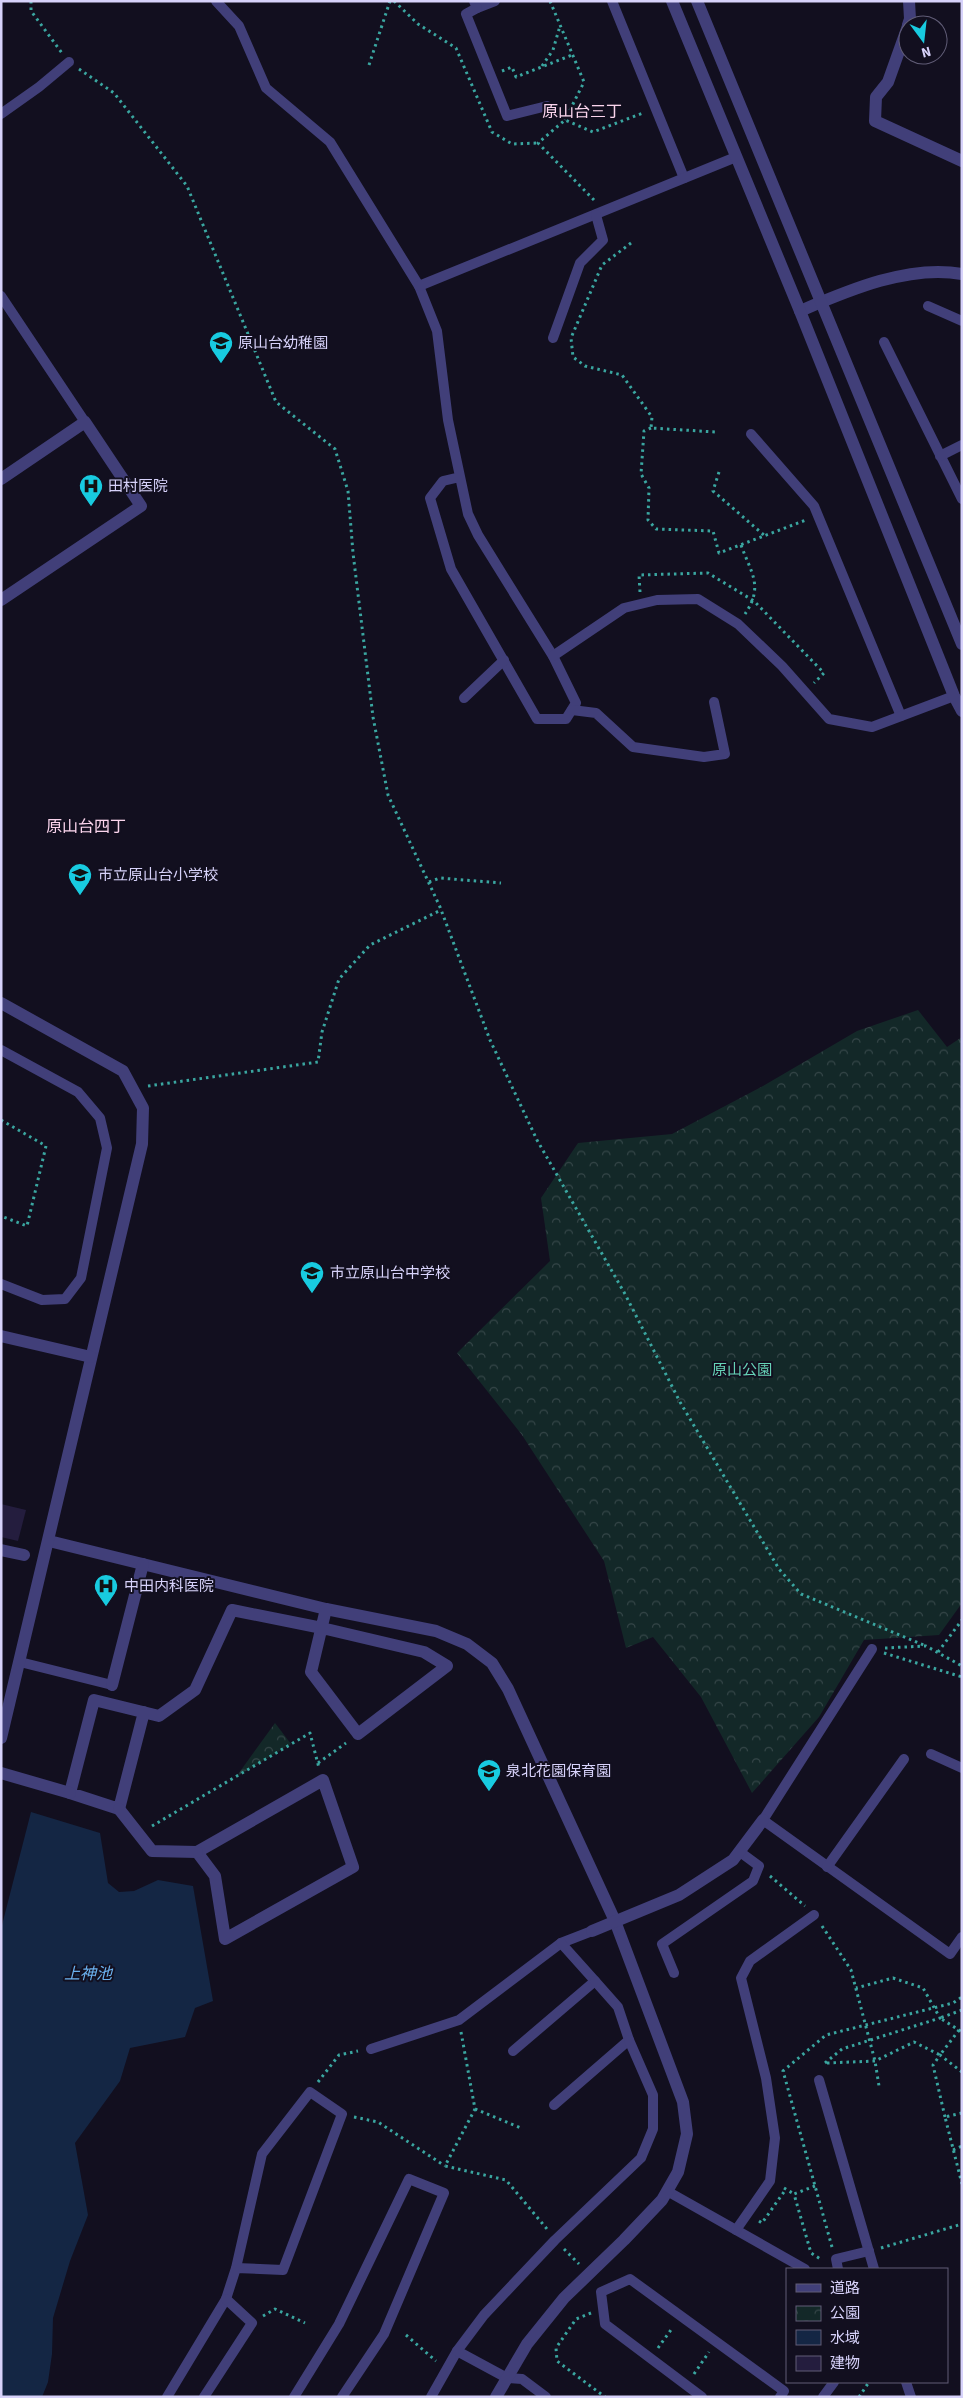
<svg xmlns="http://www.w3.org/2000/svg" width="963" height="2398" font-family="'Source Sans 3','Noto Sans JP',sans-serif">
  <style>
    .park { fill: url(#park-crowns) }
    .water { fill: #142644 }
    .building { fill: #241d3e }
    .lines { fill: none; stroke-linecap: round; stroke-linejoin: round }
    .path { stroke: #3aa6a0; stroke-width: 3; stroke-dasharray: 2.5 4; stroke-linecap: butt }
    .service { stroke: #413f79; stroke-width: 10 }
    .pedestrian { stroke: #413f79; stroke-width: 12 }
    .minor { stroke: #413f79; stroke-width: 12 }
    .tertiary { stroke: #413f79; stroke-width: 12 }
    .labels { text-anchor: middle; stroke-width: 4; stroke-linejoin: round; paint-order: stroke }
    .poi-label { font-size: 15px; fill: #d7d2fa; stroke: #120f1f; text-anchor: start }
    .park-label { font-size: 15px; fill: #66d2b7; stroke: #120f1f }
    .neighbourhood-label { font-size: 16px; fill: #fad4ec; stroke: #120f1f }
    .water-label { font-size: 16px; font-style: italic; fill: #6bb1ef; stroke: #120f1f }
  </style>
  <defs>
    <pattern id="park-crowns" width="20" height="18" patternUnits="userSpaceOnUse" patternTransform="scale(1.25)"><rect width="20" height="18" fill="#132828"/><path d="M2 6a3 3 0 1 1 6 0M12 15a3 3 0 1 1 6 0" fill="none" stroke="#354648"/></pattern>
  </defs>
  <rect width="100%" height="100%" fill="#120f1f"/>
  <!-- park -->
  <g class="park">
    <path d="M918 1010 947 1047 962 1037V1603L939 1635 864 1640 819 1717 752 1793 701 1697 653 1637 626 1648 604 1561 522 1435 457 1353 550 1261 541 1198 578 1143 672 1134 763 1086 857 1031Z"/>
    <path d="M275 1723 291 1744 236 1777Z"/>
  </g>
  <!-- water -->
  <path class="water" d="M31 1812 100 1833 108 1883 119 1892 134 1891 158 1880 193 1886 213 2001 195 2008 185 2037 130 2048 120 2081 75 2143 88 2215 70 2261 53 2318 52 2354 48 2382 42 2397H1V1929Z"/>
  <!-- building -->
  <path class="building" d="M1 1504 26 1510 18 1541 1 1537Z"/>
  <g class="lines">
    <!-- path -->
    <g class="path">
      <path d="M31 1V11L62 53"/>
      <path d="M394 1 418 24 456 48 492 132 512 144 538 143"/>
      <path d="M550 1 584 82 565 120"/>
      <path d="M369 65 390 1"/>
      <path d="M542 66 553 50 560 26"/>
      <path d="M79 69 114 93 187 186 276 402 335 449 348 491 353 553 373 717 388 795 440 907 490 1040 537 1140 625 1294 680 1402 779 1569 801 1594 926 1646"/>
      <path d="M502 71 512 67 516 77 572 55"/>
      <path d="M594 200 538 143 565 120 593 132 643 113"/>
      <path d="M631 243 602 265 571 338 573 357 585 366 622 375 652 417 651 428 715 432"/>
      <path d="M651 428 644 431 641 474 649 488 648 520 656 529 713 531 719 553 806 520"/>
      <path d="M719 472 713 491 765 536"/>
      <path d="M741 545C751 573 764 586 745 614"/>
      <path d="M640 592 639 575 708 573 754 601 824 673 814 683"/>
      <path d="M429 882 440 878 501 883"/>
      <path d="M148 1086 318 1062 322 1032 339 979 370 945 441 910"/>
      <path d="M1 1120 46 1146 27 1226 1 1216"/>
      <path d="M885 1648 926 1646 962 1666"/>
      <path d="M938 1652 962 1620"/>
      <path d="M884 1653 962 1677"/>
      <path d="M318 1763 346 1743"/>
      <path d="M152 1826 310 1733 319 1768"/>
      <path d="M770 1876 805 1906"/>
      <path d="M822 1926 851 1970 875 2061 879 2086"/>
      <path d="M962 2010 940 2018 962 2032"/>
      <path d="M461 2032 475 2109 445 2166 506 2180 547 2229"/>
      <path d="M825 2063 842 2049 940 2018 923 1988 893 1978 856 1988"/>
      <path d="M827 2063 875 2061 914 2042 940 2055 959 2030"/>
      <path d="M318 2082 339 2055 358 2051"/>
      <path d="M475 2109 521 2128"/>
      <path d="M962 2113 945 2117 962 2184"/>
      <path d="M354 2117 378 2122 445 2166"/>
      <path d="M945 2117 933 2065 940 2055 962 2072"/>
      <path d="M953 2150 962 2146"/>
      <path d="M815 2186 794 2194 811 2253 822 2260"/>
      <path d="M784 2188 794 2194"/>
      <path d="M759 2221 762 2223 786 2189"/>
      <path d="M832 2247 783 2071 826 2035 953 2003 962 1997"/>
      <path d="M881 2248 962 2224"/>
      <path d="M564 2249 579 2264"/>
      <path d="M591 2313 576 2319 556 2348 557 2361 605 2397"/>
      <path d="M263 2316 275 2309 305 2323"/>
      <path d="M406 2335 436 2361"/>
      <path d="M658 2348 673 2327"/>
      <path d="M694 2374 709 2352"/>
      <path d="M859 2397 869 2382"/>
    </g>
    <!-- service -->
    <g class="service">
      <path d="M216 1 239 26 266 88 330 142 419 286 437 331 448 420 468 514 478 535 553 656 576 703 566 719H537L451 569 430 498 443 481 460 477"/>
      <path d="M474 1 477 8 495 1"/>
      <path d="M612 1 684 178"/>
      <path d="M477 8 466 14 507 116 547 106"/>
      <path d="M1 114 39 87 69 62"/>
      <path d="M419 286 736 157"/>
      <path d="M1 296 85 422"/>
      <path d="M928 306 962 321"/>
      <path d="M553 338 580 263 603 240 596 215"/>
      <path d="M884 342 962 499"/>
      <path d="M751 434 814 506 901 716"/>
      <path d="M940 456 962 445"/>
      <path d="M553 656 624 608 657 600 698 599 738 624 782 666 829 719 872 727 954 696"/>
      <path d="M464 698 504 660"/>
      <path d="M572 710 596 713 633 747 704 757 725 754 714 702"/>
      <path d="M1 1050 78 1092 100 1118 107 1148 81 1278 65 1299 42 1300 1 1284"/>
      <path d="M872 1649 763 1820 950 1954 962 1937"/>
      <path d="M20 1662 112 1685"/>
      <path d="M931 1754 962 1768"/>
      <path d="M827 1867 904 1759"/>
      <path d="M674 1973 662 1944 753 1881 759 1866 740 1852"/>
      <path d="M371 2049 459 2020 561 1943 592 1931"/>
      <path d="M513 2051 595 1981 561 1943"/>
      <path d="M819 2080 874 2269"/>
      <path d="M554 2105 629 2040 618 2007 595 1981"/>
      <path d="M667 2191 805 2269"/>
      <path d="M736 2230 770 2181 775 2138 766 2078 741 1978 750 1961 814 1915"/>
      <path d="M838 2269 836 2259 869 2251"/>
      <path d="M906 2382 911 2397"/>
      <path d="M167 2397 226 2299 236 2268 262 2154 310 2092 342 2114 283 2270 236 2268"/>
      <path d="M204 2397 252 2323 226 2299"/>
      <path d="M294 2397 339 2324 409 2179 444 2193 384 2334 342 2397"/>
      <path d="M431 2397 457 2351"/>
      <path d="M546 2397 522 2379 507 2378 457 2351 484 2315 555 2240 641 2158 653 2129V2095L629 2040"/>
      <path d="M702 2397 605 2324 601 2292 630 2279 784 2391 780 2397"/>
      <path d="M823 2397 834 2382"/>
    </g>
    <!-- pedestrian -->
    <path class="pedestrian" d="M1 1550 24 1555"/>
    <!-- minor -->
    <g class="minor">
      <path d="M908 25 910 19 909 1"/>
      <path d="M908 26 888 82 876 97 875 121 962 161"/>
      <path d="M800 311C847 291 909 264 962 274"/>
      <path d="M1 479 85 422 141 506 1 600"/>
      <path d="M49 1541 326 1609 436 1631 467 1644 492 1663 508 1689 615 1921 683 2102 687 2134 678 2172 662 2200 624 2240 564 2298 527 2344 496 2397"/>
      <path d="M112 1685 143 1564"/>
      <path d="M144 1712 119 1809 70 1793 94 1700 159 1716 195 1690 232 1610 322 1628 424 1652 447 1666 358 1734 311 1672 326 1609"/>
      <path d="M1 1773 70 1793"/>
      <path d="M323 1780 353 1867 225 1939 215 1876 197 1852Z"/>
      <path d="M119 1809 152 1851 197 1852"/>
      <path d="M592 1931 679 1895 733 1860 763 1820"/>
    </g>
    <!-- tertiary -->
    <g class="tertiary">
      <path d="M672 1 800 311 954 696 962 711"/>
      <path d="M697 1 962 644"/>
      <path d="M1 1003 123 1071 143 1108 142 1144 1 1738"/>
      <path d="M1 1336 91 1357"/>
    </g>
  </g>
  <!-- icons -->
  <defs>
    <g id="school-pin" transform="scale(1.25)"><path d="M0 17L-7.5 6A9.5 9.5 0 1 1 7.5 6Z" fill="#18cbe0" stroke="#120f1f"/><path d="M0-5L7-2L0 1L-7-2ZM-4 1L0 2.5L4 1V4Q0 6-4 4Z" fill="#111"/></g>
    <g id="hospital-pin" transform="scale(1.25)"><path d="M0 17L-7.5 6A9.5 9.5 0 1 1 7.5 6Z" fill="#18cbe0" stroke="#120f1f"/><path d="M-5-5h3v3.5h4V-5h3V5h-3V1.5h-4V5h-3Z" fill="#111"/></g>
  </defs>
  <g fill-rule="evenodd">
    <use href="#school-pin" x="221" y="343"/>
    <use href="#hospital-pin" x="91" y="486"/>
    <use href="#school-pin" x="80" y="875"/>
    <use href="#school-pin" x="312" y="1273"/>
    <use href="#hospital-pin" x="106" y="1586"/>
    <use href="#school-pin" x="489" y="1771"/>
  </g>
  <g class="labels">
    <!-- poi labels -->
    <g class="poi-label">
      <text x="238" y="348">原山台幼稚園</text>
      <text x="108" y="491">田村医院</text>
      <text x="98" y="880">市立原山台小学校</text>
      <text x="330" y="1278">市立原山台中学校</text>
      <text x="124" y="1591">中田内科医院</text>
      <text x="506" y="1776">泉北花園保育園</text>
    </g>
    <!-- park labels -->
    <g class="park-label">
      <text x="742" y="1375">原山公園</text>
    </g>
    <!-- neighbourhood labels -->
    <g class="neighbourhood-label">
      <text x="582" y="117">原山台三丁</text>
      <text x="86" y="832">原山台四丁</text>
    </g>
    <!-- water labels -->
    <g class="water-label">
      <text x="88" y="1979">上神池</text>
    </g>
  </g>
  <!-- border -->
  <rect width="963" height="2398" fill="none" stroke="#d7d2fa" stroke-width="5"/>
  <!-- legend -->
  <rect x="786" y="2268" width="162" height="115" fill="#120f1f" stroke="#615d77"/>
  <rect x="796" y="2284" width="25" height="8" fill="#413f79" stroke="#615d77"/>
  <text x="830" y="2293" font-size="15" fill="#d7d2fa">道路</text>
  <rect x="796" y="2306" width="25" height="15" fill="url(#park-crowns)" stroke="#615d77"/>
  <text x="830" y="2318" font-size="15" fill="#d7d2fa">公園</text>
  <rect x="796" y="2330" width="25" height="15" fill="#142644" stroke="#615d77"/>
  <text x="830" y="2343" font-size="15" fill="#d7d2fa">水域</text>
  <rect x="796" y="2356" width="25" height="15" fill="#241d3e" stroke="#615d77"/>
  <text x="830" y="2368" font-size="15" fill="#d7d2fa">建物</text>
  <!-- north arrow -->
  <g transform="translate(923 40) rotate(165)"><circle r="24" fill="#120f1f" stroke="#615d77"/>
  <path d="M0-4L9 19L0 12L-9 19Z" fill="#18cbe0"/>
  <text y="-8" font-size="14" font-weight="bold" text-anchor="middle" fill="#d7d2fa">N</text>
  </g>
</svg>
